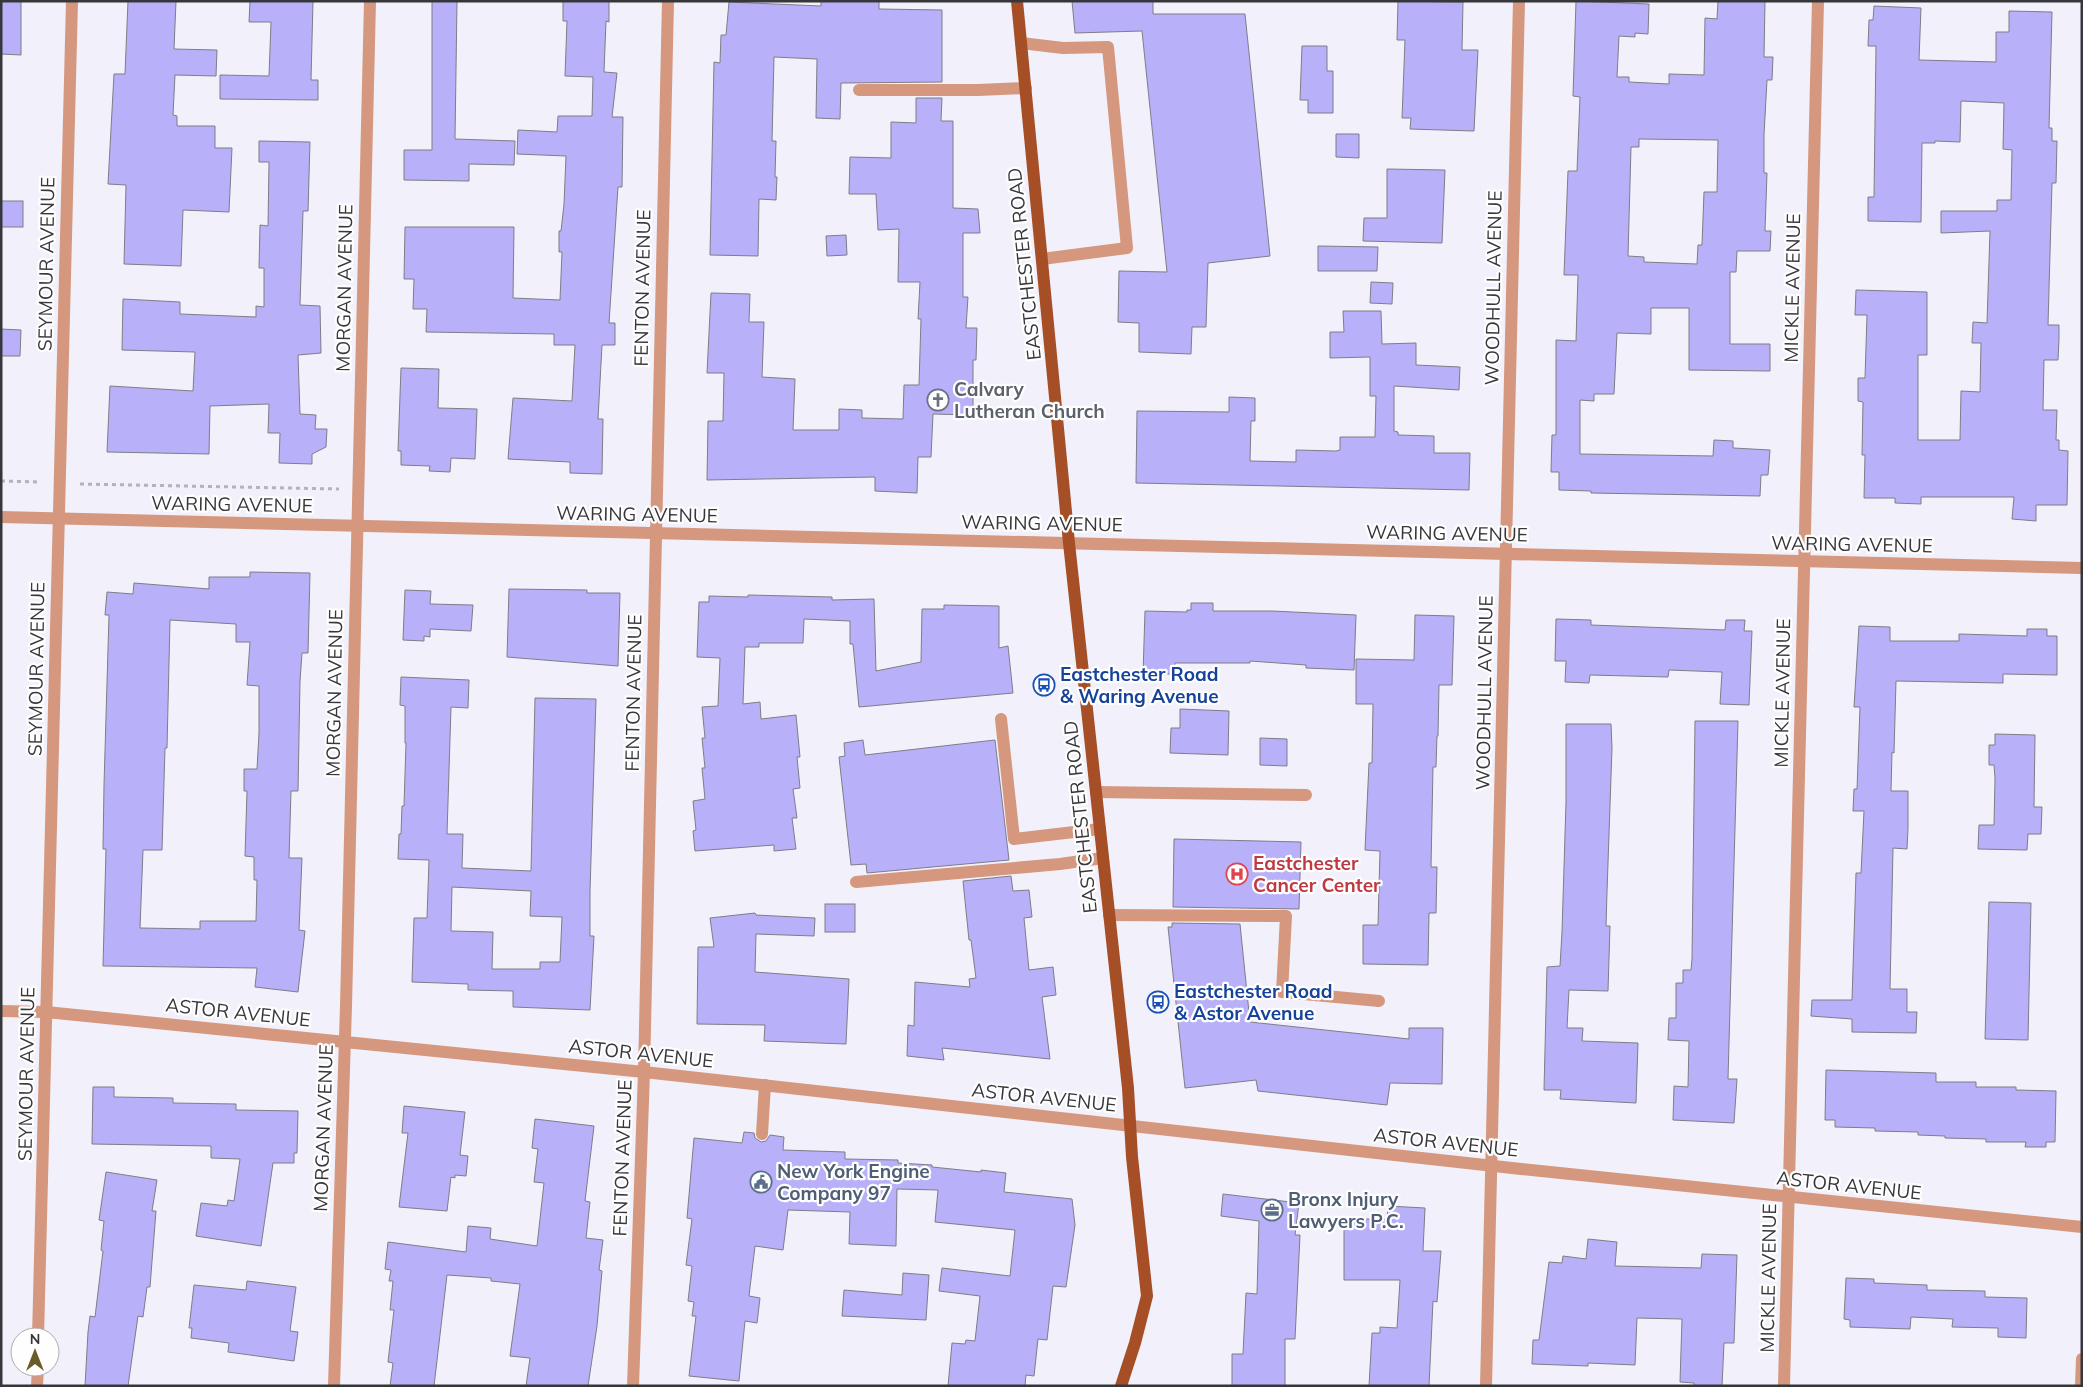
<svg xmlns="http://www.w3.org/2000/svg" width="2083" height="1387" font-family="Mulish,sans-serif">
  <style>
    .building { fill: #b8b0f8; stroke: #7e7d87; fill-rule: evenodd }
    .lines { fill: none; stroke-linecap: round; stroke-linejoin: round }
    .path { stroke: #b3b3bb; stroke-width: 3; stroke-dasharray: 4 4; stroke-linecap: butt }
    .minor { stroke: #d5977d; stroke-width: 12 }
    .major { stroke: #a64e26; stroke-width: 12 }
    .labels { text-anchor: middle; stroke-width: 4.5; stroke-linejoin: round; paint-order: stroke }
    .street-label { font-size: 19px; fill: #37373b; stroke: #fefefe }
    .worship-label { font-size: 19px; font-weight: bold; fill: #5b616d; stroke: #fefefe; text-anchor: start }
    .transit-label { font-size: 19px; font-weight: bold; fill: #164399; stroke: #fefefe; text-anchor: start }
    .health-label { font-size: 19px; font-weight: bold; fill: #be3a42; stroke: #fefefe; text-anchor: start }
    .service-label { font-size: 19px; font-weight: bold; fill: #4e5e75; stroke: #fefefe; text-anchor: start }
  </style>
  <rect width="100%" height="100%" fill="#f1f0fb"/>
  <!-- building -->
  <g class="building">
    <path d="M1 1H21V55L1 54Z"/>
    <path d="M128 1H176L174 49 217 50 216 76 175 75 173 115 177 116V126H215V148H232L229 212 183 210 181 266 124 264 126 185 108 184 114 74H125Z"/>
    <path d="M250 1H313L311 80H318V100L220 99V75L269 76 271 22H249Z"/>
    <path d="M432 1H457L455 139 515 141 514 165 469 164V181L404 180V150H432Z"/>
    <path d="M563 1H609V22L606 21 604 72 617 73 612 117H623L622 187H618L609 323H615V345H602L598 419H603L602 474 570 473V462L508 459 513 398 572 401 575 345H554V334L426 332 427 309H413L414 279H404L405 227H514L513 298 560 300 562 252H559V231H561L564 204 566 156 517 154 518 130 557 132 558 116H592L593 77 565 76 567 21H563Z"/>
    <path d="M821 1H879V9L942 10V82L841 83 840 119 816 118 817 59 774 57 772 141H776L775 177H777L776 200 759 199 758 256 710 255 714 62 720 63 721 35H726L729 2 821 6Z"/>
    <path d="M1072 1H1153V14H1245L1270 256 1208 263 1206 327H1192L1191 354 1139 352V323L1118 322 1119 271 1167 272 1142 31 1075 33Z"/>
    <path d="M1398 1 1463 2 1462 50H1478L1474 131 1410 129 1411 118H1402L1405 40H1397Z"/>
    <path d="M1576 1 1649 4 1648 34 1635 33V37L1619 36 1617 77H1629V82L1669 84V74L1704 75 1705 18 1717 19 1718 1H1765L1764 57H1773L1772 80H1767L1764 135V173H1767L1765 231H1771L1770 251H1737L1736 272H1730V344H1770V371L1689 370V308H1651V334L1617 333 1614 394H1594V401L1580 400V454L1713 456 1714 440 1733 441V448L1770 450 1768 475H1761L1760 496 1591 493V491L1559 490V472H1551L1552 435H1556V340L1576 341 1578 275H1564L1568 171H1577L1580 97 1573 96ZM1639 139 1718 140 1717 192H1704L1702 245H1698L1697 264 1644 262V257L1628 256 1631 147H1639Z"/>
    <path d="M1874 6 1921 8 1919 60 1996 62V32H2009V11L2052 12 2049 128H2052V141H2057L2056 183H2052L2048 325H2059V339L2058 360H2044L2043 410H2057L2056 440H2059V450L2068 451 2067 505H2036V521L2012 519 2014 497H1921V504L1895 503V498H1864L1865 455H1862L1863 402 1858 401V378H1865L1867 315H1855L1856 290 1927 292V355H1918V440H1960L1961 391 1980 392 1981 343H1972L1973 322 1987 323 1990 231 1941 233V211H1997V200H2011L2012 150 2003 149 2004 103 1961 101 1960 142 1935 141V143H1922L1921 222 1868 221V197H1874L1876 46H1868L1869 20H1873Z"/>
    <path d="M1302 46H1327V71H1333V113H1308V100H1300Z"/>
    <path d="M916 98H942L941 121H953V208L978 209 980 233H963V297H968L966 328H977L976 360H973V415L933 414 931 457H918L917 493 875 491V477L707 480 708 421H723L724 373H707L711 293 750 294 749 322H764L762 377 795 379 793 430H839V409L862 410V418L903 419 904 385H919L921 319H918L920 282H898L899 229 878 230 876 194H849L850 157 891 158V122L916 123Z"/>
    <path d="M1336 134H1359V158L1336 157Z"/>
    <path d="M259 141 310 142 308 211H303L300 305 320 306 321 353 298 355 300 414 316 415 315 429H327L326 447 312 454V464L279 463 280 433H268L269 404 210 406 209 454 107 452 110 386 193 391 195 352 122 350 123 299 180 302V314L256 317V306L264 307V268H259L260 225 268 226 269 162H259Z"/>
    <path d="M1387 169 1445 170 1442 243 1363 241 1364 218H1387Z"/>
    <rect x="1" y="201" width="22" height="26"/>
    <path d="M846 235 847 255 827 256 826 236Z"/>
    <path d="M1318 246 1378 247 1377 271H1318Z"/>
    <path d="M1371 282 1393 283 1392 304 1370 303Z"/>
    <path d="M1343 311H1381L1382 344 1416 343V365L1460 367 1459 390 1394 386V431L1398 432V435L1434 436V453H1470L1469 490 1136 483 1137 411 1229 412V397L1255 398V421H1251L1250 461 1296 462V450L1336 451 1340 450V437H1375L1376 396H1370V357L1330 358V332H1344Z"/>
    <path d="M1 329 21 330 20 356H1Z"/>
    <path d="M401 368 439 369 438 408 477 409 475 459 451 458 450 472 429 471 430 466 401 465V451H398Z"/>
    <path d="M250 572 310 573 308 653H302L300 681 298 791H291L289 858H302L299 930 305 931 298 992 255 987 257 968 103 966 106 849H103L104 785 109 615H105L107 592 133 594 134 583 209 589V577H250ZM170 620 236 624V642H250L247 685 259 686V733L257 769H244V791H247L245 856 254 857V880H257L256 921H200V929L140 928 143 850H162L165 748H167Z"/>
    <path d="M509 589 587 590V593H620L618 666 507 657Z"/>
    <path d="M405 590 431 591 430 604 473 605 471 631 430 629V637L424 636V641L403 640Z"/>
    <path d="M748 595 832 597V600L874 599 876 671 921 662 922 609H944V605L999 606V648L1008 646 1013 693 859 707 853 644H850V621L804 619 803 643H759V647H745L743 704 760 702 761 719 796 715 800 757H797L800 788 793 789 797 818H792L796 849 774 851V845L695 851 693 831 696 830 693 801 705 799 702 768H705L702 738H705L702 707 718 706 720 658 697 657 699 602H709V596L748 597Z"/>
    <path d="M1191 603H1213V611H1272L1356 615 1354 670 1306 668V665L1250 661V663H1175V674H1143L1145 611 1187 612V610H1191Z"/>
    <path d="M1415 615 1454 616 1452 685H1439L1438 736H1437L1436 767H1433L1431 867H1437L1436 913H1429L1428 965 1363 964V925H1378L1380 851 1365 850 1369 763H1372L1373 704H1356V659L1414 660Z"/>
    <path d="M1556 619 1591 620V625L1725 630 1726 620H1745L1744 631H1752L1749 705 1720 704 1722 672 1669 670 1668 677 1590 675 1589 683 1565 682 1566 661H1555Z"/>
    <path d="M1859 626 1890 627V641H1959V634L2027 636V629H2047V636H2057V675L2003 674V683L1896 681 1894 753 1892 752 1891 791H1908V828L1907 849 1893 848 1890 989H1907V1012H1917L1916 1033 1852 1032V1019L1811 1016 1812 1000H1852L1856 873H1861L1864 811H1853L1854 789H1857L1860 707H1854Z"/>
    <path d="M401 677 469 680 468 708 451 707 447 834H463L462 868 531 871 535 698 596 699 590 891V936H594L590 1010 513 1007V991L468 990V984L412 982 414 918H427L429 860 398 859 399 834H401L402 806H404L406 743H405V706L400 705ZM452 887 531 891 530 916 562 917 560 962H540V969H492L493 932 451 931Z"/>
    <path d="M1180 709 1229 711 1228 755 1170 753 1171 728H1180Z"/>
    <path d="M1695 721H1738L1728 1079H1737L1734 1123 1673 1120 1674 1086 1688 1087 1689 1041 1668 1040 1669 1018H1676V983H1683V970H1691L1692 959Z"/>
    <path d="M1566 724H1611L1612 748 1607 892 1606 926H1610L1608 991 1569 990 1567 1028H1583L1582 1041 1638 1043 1636 1103 1560 1099 1561 1090H1544L1547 967 1560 966 1562 932 1566 802Z"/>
    <path d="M1995 734 2035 735 2034 807H2042L2041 834H2028L2027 850 1978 849 1979 825H1994L1995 778 1994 765H1989V745H1995Z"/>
    <path d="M1260 738 1287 739V766L1260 765Z"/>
    <path d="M863 740 865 755 995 740 1009 860 867 873 866 864 851 865 839 757 845 756 844 743Z"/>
    <path d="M1174 839 1301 842 1299 909 1173 907Z"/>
    <path d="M1011 876 1013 891 1029 890 1032 917 1024 918 1029 970 1053 967 1056 995 1042 997 1050 1059 942 1048 944 1060 907 1056 908 1025 914 1026 915 982 970 987 969 979 976 978 971 940H969L963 881Z"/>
    <path d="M1989 902 2031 903 2028 1040 1985 1039Z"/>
    <rect x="825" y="904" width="30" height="28"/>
    <path d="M755 913 756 915 815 918 814 936 756 934 755 972 849 979 846 1044 764 1041 765 1025 697 1024 698 947H714L710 918Z"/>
    <path d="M1172 923 1240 924 1250 1022 1409 1039V1028H1443L1442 1084 1390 1083 1387 1105 1258 1091 1256 1080 1185 1088 1168 927H1172Z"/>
    <path d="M1826 1070 1936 1073V1082H1976V1087H2016V1090L2056 1091 2055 1142H2046V1147H2025L2026 1142H1986V1139L1945 1138V1136L1918 1135V1132L1875 1131V1128L1835 1127V1120H1825Z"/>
    <path d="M93 1087H114V1097L173 1098V1103L236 1104V1110L298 1111 297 1153H294V1163H273L261 1246 196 1236 201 1203 227 1206 228 1200 234 1201 240 1159 211 1158V1146L92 1144Z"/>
    <path d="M404 1106 465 1112 460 1155 468 1156 466 1176 455 1175V1178L451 1177 447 1211 399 1207 408 1133H402Z"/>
    <path d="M535 1119 594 1126 585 1201 590 1202 586 1238 603 1240 599 1270 602 1271 597 1326 588 1386H526L530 1358 510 1356 520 1284 491 1281V1278L447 1275 434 1386H390L393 1363 388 1362 394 1310H390L393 1281H389L391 1270 385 1269 388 1242 466 1252 468 1226 491 1228 490 1239 537 1246 544 1183 534 1182 538 1149 532 1148Z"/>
    <path d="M744 1132 754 1133 755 1138 761 1142 766 1141 770 1135 784 1137 783 1150 845 1152V1159L898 1160V1163L932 1165V1167L981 1172V1170L1006 1173 1004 1192 1072 1199 1075 1225 1066 1287 1053 1286 1047 1340 1038 1339 1034 1376 1026 1375 1025 1386H948L952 1343 965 1344 966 1340 975 1341 980 1296 939 1291 942 1268 1010 1276 1015 1230 935 1222 938 1190 897 1189 896 1246 849 1244 850 1212 788 1210 783 1250 755 1246 749 1296 760 1298 757 1323 745 1321 739 1381 689 1376 696 1316H692L694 1302 688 1301 692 1266 686 1265 692 1219 687 1218 694 1138 742 1143Z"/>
    <path d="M106 1172 157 1180 152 1211H156L150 1287H147L143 1317 138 1316 128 1386H85L88 1332 90 1316 95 1317 103 1251 101 1250 104 1221 99 1220Z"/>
    <path d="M1223 1194 1299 1203 1295 1235H1300L1295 1339H1285V1386H1232V1354H1243L1246 1293 1257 1294 1259 1221 1221 1216Z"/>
    <path d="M1388 1206 1425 1208 1423 1251H1441L1437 1302 1433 1301 1429 1386H1369L1372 1333H1380V1327L1397 1328 1400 1280H1344V1219H1387Z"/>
    <path d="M1588 1239 1617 1242 1615 1266 1701 1268 1702 1254 1737 1255 1734 1343H1724L1722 1386H1694V1383L1680 1382 1682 1319 1637 1318 1635 1365 1588 1363V1366L1532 1364 1533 1340H1539L1549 1262 1562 1263 1563 1256 1586 1259Z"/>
    <path d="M903 1273 929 1275 926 1320 842 1316 844 1290 902 1295Z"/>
    <path d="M1846 1278 1874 1279V1283L1927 1285V1290L1985 1291V1297L2027 1298 2026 1338 1998 1337V1328L1952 1327 1953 1319 1911 1317 1910 1329 1850 1327V1320L1844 1319Z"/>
    <path d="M247 1281 296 1287 290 1331 298 1332 294 1361 228 1352 229 1343 191 1338 192 1328H189L194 1285 246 1290Z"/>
  </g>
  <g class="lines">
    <!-- path -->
    <g class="path">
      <path d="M1 481 41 482"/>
      <path d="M80 484 339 489"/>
    </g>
    <!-- minor -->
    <g class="minor">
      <path d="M1021 43 1063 48 1108 47 1127 248 1042 259"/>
      <path d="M859 90H978L1026 88"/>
      <path d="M1 517 2082 568"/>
      <path d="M1001 719 1014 839 1100 829"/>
      <path d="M1096 792 1306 795"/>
      <path d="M856 882 1060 864 1103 858"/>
      <path d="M1109 915 1286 916 1282 992 1379 1001"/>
      <path d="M1 1011 46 1012 644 1072 1521 1169 2082 1227"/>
      <path d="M762 1134 765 1085"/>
      <path d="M38 1337 72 1"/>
      <path d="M37 1386 38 1367"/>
      <path d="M334 1386 346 1006 370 1"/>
      <path d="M633 1386 644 1072 668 1"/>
      <path d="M1486 1386 1519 1"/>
      <path d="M1784 1386 1818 1"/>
      <path d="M2081 1386 2082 1359"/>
    </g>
    <!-- major -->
    <path class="major" d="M1017 1 1069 543 1128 1088 1132 1157 1147 1296 1135 1343 1121 1386"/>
  </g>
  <!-- icons -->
  <defs>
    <g id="church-ring" transform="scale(1.125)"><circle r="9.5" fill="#fefefe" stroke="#6b7280" stroke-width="1.5"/><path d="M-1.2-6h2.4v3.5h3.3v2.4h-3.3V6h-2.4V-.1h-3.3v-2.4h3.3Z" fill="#6b7280"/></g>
    <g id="bus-ring" transform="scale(1.125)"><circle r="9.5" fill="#fefefe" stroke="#1a4fb4" stroke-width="1.5"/><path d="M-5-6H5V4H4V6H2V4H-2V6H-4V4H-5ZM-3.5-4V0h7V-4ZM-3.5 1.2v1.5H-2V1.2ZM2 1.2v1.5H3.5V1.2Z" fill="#1a4fb4"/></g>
    <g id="hospital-ring" transform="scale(1.125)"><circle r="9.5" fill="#fefefe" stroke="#e0444e" stroke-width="1.5"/><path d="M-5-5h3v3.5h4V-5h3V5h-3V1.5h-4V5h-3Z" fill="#e0444e"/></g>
    <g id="civic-ring" transform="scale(1.125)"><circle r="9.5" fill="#fefefe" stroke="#5c6f8a" stroke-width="1.5"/><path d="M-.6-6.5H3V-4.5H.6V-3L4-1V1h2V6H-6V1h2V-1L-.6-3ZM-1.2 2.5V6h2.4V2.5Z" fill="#5c6f8a"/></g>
    <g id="office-ring" transform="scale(1.125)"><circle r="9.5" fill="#fefefe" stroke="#5c6f8a" stroke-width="1.5"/><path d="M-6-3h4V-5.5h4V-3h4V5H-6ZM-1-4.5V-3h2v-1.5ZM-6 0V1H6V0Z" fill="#5c6f8a"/></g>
  </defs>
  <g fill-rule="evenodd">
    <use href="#church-ring" x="938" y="400"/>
    <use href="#bus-ring" x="1044" y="685"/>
    <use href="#hospital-ring" x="1237" y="874"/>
    <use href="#bus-ring" x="1158" y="1002"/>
    <use href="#civic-ring" x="761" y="1182"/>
    <use href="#office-ring" x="1272" y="1210"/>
  </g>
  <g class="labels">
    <!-- street labels -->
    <g class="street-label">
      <text transform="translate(46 264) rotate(-89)" y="7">SEYMOUR AVENUE</text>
      <text transform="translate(1024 264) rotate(-96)" y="7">EASTCHESTER ROAD</text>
      <text transform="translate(344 288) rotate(-89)" y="7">MORGAN AVENUE</text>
      <text transform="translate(642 288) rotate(-89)" y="7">FENTON AVENUE</text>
      <text transform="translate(1493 288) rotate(-89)" y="7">WOODHULL AVENUE</text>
      <text transform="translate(1792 288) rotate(-89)" y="7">MICKLE AVENUE</text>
      <text transform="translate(232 504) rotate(1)" y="7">WARING AVENUE</text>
      <text transform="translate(637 514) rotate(1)" y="7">WARING AVENUE</text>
      <text transform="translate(1042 523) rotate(1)" y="7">WARING AVENUE</text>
      <text transform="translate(1447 533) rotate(1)" y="7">WARING AVENUE</text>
      <text transform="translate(1852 544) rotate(1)" y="7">WARING AVENUE</text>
      <text transform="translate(36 669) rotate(-89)" y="7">SEYMOUR AVENUE</text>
      <text transform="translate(334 693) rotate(-89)" y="7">MORGAN AVENUE</text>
      <text transform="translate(633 693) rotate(-89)" y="7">FENTON AVENUE</text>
      <text transform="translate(1484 693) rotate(-89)" y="7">WOODHULL AVENUE</text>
      <text transform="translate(1782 693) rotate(-89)" y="7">MICKLE AVENUE</text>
      <text transform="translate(1080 817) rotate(-96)" y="7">EASTCHESTER ROAD</text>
      <text transform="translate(238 1012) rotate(6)" y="7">ASTOR AVENUE</text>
      <text transform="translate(641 1053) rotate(6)" y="7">ASTOR AVENUE</text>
      <text transform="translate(26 1074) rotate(-89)" y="7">SEYMOUR AVENUE</text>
      <text transform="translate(1044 1097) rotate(6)" y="7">ASTOR AVENUE</text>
      <text transform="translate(323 1128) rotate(-88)" y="7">MORGAN AVENUE</text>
      <text transform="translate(1446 1142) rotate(6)" y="7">ASTOR AVENUE</text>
      <text transform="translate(622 1158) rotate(-88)" y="7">FENTON AVENUE</text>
      <text transform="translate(1849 1185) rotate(6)" y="7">ASTOR AVENUE</text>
      <text transform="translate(1768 1278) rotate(-89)" y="7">MICKLE AVENUE</text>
    </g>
    <!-- worship labels -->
    <g class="worship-label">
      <text x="954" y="396">Calvary<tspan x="954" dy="22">Lutheran Church</tspan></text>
    </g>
    <!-- transit labels -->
    <g class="transit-label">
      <text x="1060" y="681">Eastchester Road<tspan x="1060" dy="22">&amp; Waring Avenue</tspan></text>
      <text x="1174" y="998">Eastchester Road<tspan x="1174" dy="22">&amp; Astor Avenue</tspan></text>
    </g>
    <!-- health labels -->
    <g class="health-label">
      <text x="1253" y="870">Eastchester<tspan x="1253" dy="22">Cancer Center</tspan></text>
    </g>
    <!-- service labels -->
    <g class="service-label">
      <text x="777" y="1178">New York Engine<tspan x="777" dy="22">Company 97</tspan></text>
      <text x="1288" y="1206">Bronx Injury<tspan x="1288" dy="22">Lawyers P.C.</tspan></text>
    </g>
  </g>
  <!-- border -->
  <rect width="2083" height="1387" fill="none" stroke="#37373b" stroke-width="5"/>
  <!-- north arrow -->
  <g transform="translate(35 1352)"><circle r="24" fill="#fefefe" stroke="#aeaeb0"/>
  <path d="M0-4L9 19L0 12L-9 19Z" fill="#695c29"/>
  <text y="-8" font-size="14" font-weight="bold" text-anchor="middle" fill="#37373b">N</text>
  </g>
</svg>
